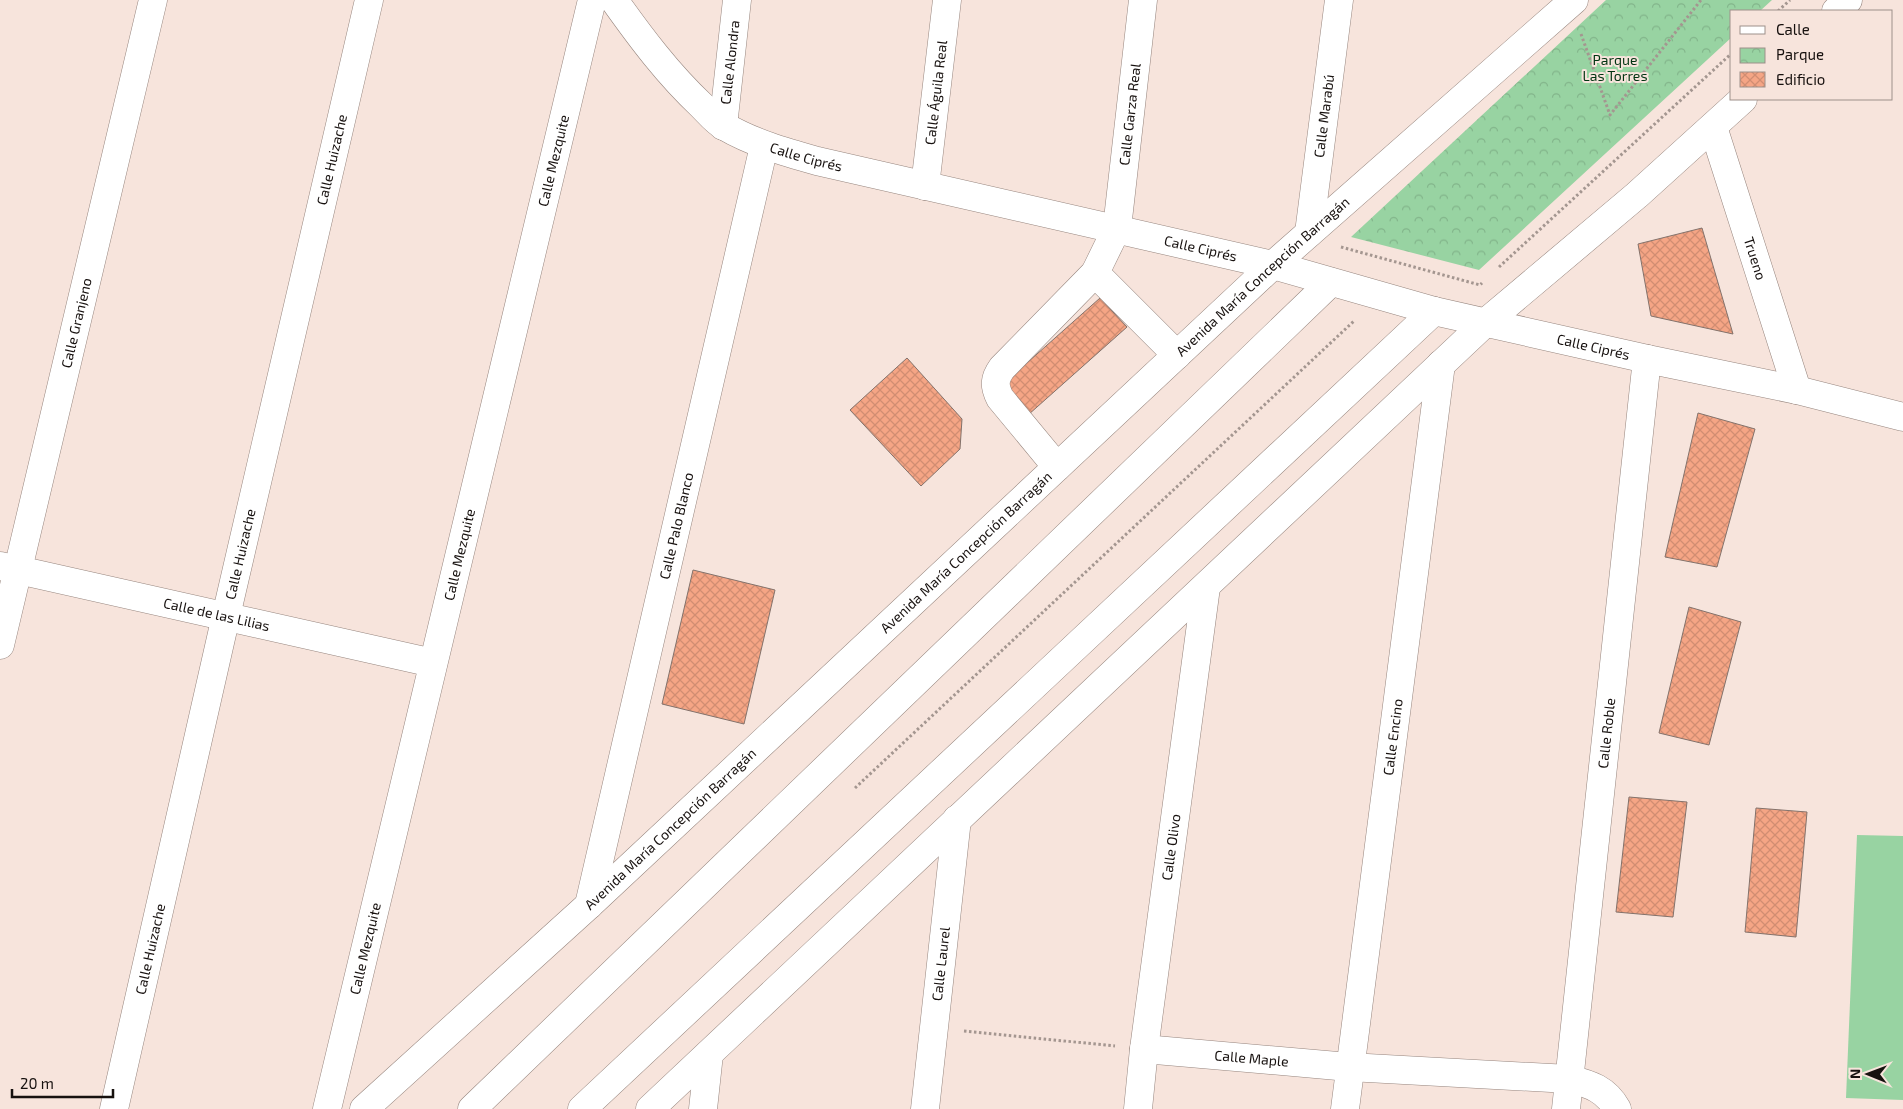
<svg xmlns="http://www.w3.org/2000/svg" width="1903" height="1109" font-family="'Exo 2',sans-serif">
  <style>
    .park { fill: url(#park-crowns) }
    .garden { fill: #98d3a2 }
    .building { fill: url(#building-cross-hatch); stroke: #83726b }
    .lines { fill: none; stroke-linecap: round; stroke-linejoin: round }
    .minor-casing { stroke: #96857e; stroke-width: 29 }
    .path { stroke: #a49690; stroke-width: 3; stroke-dasharray: 2.5 2.5; stroke-linecap: butt }
    .minor { stroke: #fff; stroke-width: 28 }
    .labels { text-anchor: middle; stroke-width: 4; stroke-linejoin: round; paint-order: stroke }
    .park-label { font-size: 14px; fill: #003411; stroke: #f7e4dc }
    .street-label { font-size: 14px; fill: #17110f; stroke: #f7e4dc }
  </style>
  <defs>
    <pattern id="park-crowns" width="20" height="18" patternUnits="userSpaceOnUse" patternTransform="scale(1.25)"><rect width="20" height="18" fill="#98d3a2"/><path d="M2 6a3 3 0 1 1 6 0M12 15a3 3 0 1 1 6 0" fill="none" stroke="#82b48a"/></pattern>
    <pattern id="building-cross-hatch" width="8" height="8" patternUnits="userSpaceOnUse" patternTransform="scale(1.25)"><rect width="8" height="8" fill="#f5a585"/><path d="M0 0l8 8M0 8l8-8" fill="none" stroke="#d18d72"/></pattern>
  </defs>
  <rect width="100%" height="100%" fill="#f7e4dc"/>
  <!-- park -->
  <path class="park" d="M1606 0H1772L1760 11H1732V37L1479 270 1351 237Z"/>
  <!-- garden -->
  <path class="garden" d="M1857 835 1903 836V1100L1846 1098Z"/>
  <!-- building -->
  <g class="building">
    <path d="M1702 228 1733 334 1651 316 1638 244Z"/>
    <path d="M1100 298 1127 327 1028 415 1001 386Z"/>
    <path d="M907 358 962 419 960 449 921 486 850 410Z"/>
    <path d="M1698 413 1755 429 1717 567 1665 557Z"/>
    <path d="M693 570 775 590 744 724 662 704Z"/>
    <path d="M1689 607 1741 622 1709 745 1659 733Z"/>
    <path d="M1629 797 1687 802 1673 917 1616 912Z"/>
    <path d="M1756 808 1807 812 1796 937 1745 932Z"/>
  </g>
  <g class="lines">
    <!-- minor casing -->
    <g class="minor-casing">
      <g id="minor">
        <path id="s1" d="M614 0C641 38 668 74 702 106 709 113 716 122 724 126 753 143 785 152 817 161L1273 265 1434 311 1647 359 1797 390 1903 417"/>
        <path d="M1836 11 1848 0"/>
        <path id="s2" d="M723 126 737 0"/>
        <path id="s3" d="M1713 127 1797 390"/>
        <path id="s4" d="M925 186 947 0"/>
        <path id="s5" d="M1309 233 1339 0"/>
        <path d="M1095 273 1177 355"/>
        <path id="s6" d="M1057 467 1000 398C994 386 994 379 1002 368L1095 273 1117 228 1143 0"/>
        <path id="s7" d="M0 566 433 663"/>
        <path id="s8" d="M0 645 153 0"/>
        <path id="s9" d="M589 905 764 146"/>
        <path id="s10" d="M1144 1049 1349 1067 1569 1079C1590 1084 1606 1089 1617 1109"/>
        <path id="s11" d="M114 1109 226 616 369 0"/>
        <path id="s12" d="M327 1109 592 0"/>
        <path id="s13" d="M364 1109 589 905 1273 265 1574 0"/>
        <path d="M472 1109 1331 282"/>
        <path d="M582 1109 1434 311"/>
        <path d="M650 1109 1485 323 1637 195 1743 99"/>
        <path d="M703 1109 709 1054"/>
        <path id="s14" d="M925 1109 957 819"/>
        <path id="s15" d="M1138 1109 1144 1049 1206 587"/>
        <path id="s16" d="M1345 1109 1441 364"/>
        <path id="s17" d="M1566 1109 1647 359"/>
      </g>
    </g>
    <!-- path -->
    <g class="path">
      <path d="M1778 11 1790 0"/>
      <path d="M1581 34 1610 115 1701 0"/>
      <path d="M1341 247 1480 285 1482 283"/>
      <path d="M1499 267 1732 53"/>
      <path d="M855 788 1354 321"/>
      <path d="M964 1031 1115 1046"/>
    </g>
    <!-- minor -->
    <use href="#minor" class="minor"/>
  </g>
  <g class="labels">
    <!-- park labels -->
    <g class="park-label">
      <text x="1615" y="65">Parque<tspan x="1615" dy="16">Las Torres</tspan></text>
    </g>
    <!-- street labels -->
    <g class="street-label">
      <text dy="5" stroke="none"><textPath href="#s2" startOffset="64">Calle Alondra</textPath></text>
      <text dy="5" stroke="none"><textPath href="#s4" startOffset="94">Calle Águila Real</textPath></text>
      <text dy="5" stroke="none"><textPath href="#s6" startOffset="419">Calle Garza Real</textPath></text>
      <text dy="5" stroke="none"><textPath href="#s5" startOffset="118">Calle Marabú</textPath></text>
      <text dy="5" stroke="none"><textPath href="#s1" startOffset="256">Calle Ciprés</textPath></text>
      <text dy="5" stroke="none"><textPath href="#s11" startOffset="974">Calle Huizache</textPath></text>
      <text dy="5" stroke="none"><textPath href="#s12" startOffset="975">Calle Mezquite</textPath></text>
      <text dy="5" stroke="none"><textPath href="#s1" startOffset="661">Calle Ciprés</textPath></text>
      <text dy="5" stroke="none"><textPath href="#s3" startOffset="138">Trueno</textPath></text>
      <text dy="5" stroke="none"><textPath href="#s13" startOffset="1225">Avenida María Concepción Barragán</textPath></text>
      <text dy="5" stroke="none"><textPath href="#s8" startOffset="331">Calle Granjeno</textPath></text>
      <text dy="5" stroke="none"><textPath href="#s1" startOffset="1066">Calle Ciprés</textPath></text>
      <text dy="5" stroke="none"><textPath href="#s9" startOffset="389">Calle Palo Blanco</textPath></text>
      <text dy="5" stroke="none"><textPath href="#s13" startOffset="820">Avenida María Concepción Barragán</textPath></text>
      <text dy="5" stroke="none"><textPath href="#s11" startOffset="569">Calle Huizache</textPath></text>
      <text dy="5" stroke="none"><textPath href="#s12" startOffset="570">Calle Mezquite</textPath></text>
      <text dy="5" stroke="none"><textPath href="#s7" startOffset="222">Calle de las Lilias</textPath></text>
      <text dy="5" stroke="none"><textPath href="#s17" startOffset="378">Calle Roble</textPath></text>
      <text dy="5" stroke="none"><textPath href="#s16" startOffset="375">Calle Encino</textPath></text>
      <text dy="5" stroke="none"><textPath href="#s13" startOffset="415">Avenida María Concepción Barragán</textPath></text>
      <text dy="5" stroke="none"><textPath href="#s15" startOffset="264">Calle Olivo</textPath></text>
      <text dy="5" stroke="none"><textPath href="#s12" startOffset="165">Calle Mezquite</textPath></text>
      <text dy="5" stroke="none"><textPath href="#s11" startOffset="164">Calle Huizache</textPath></text>
      <text dy="5" stroke="none"><textPath href="#s14" startOffset="146">Calle Laurel</textPath></text>
      <text dy="5" stroke="none"><textPath href="#s10" startOffset="108">Calle Maple</textPath></text>
    </g>
  </g>
  <!-- legend -->
  <rect x="1730" y="10" width="162" height="90" fill="#f7e4dc" stroke="#9d908a"/>
  <rect x="1740" y="26" width="25" height="8" fill="#ffffff" stroke="#9d908a"/>
  <text x="1776" y="35" font-size="15" fill="#17110f">Calle</text>
  <rect x="1740" y="48" width="25" height="15" fill="url(#park-crowns)" stroke="#9d908a"/>
  <text x="1776" y="60" font-size="15" fill="#17110f">Parque</text>
  <rect x="1740" y="72" width="25" height="15" fill="url(#building-cross-hatch)" stroke="#9d908a"/>
  <text x="1776" y="85" font-size="15" fill="#17110f">Edificio</text>
  <!-- north arrow -->
  <g transform="translate(1868 1074) rotate(271)" stroke="#f7e4dc" stroke-width="4" paint-order="stroke">
  <path d="M0-4L9 19L0 12L-9 19Z" fill="#17110f"/>
  <text y="-8" font-size="14" font-weight="bold" text-anchor="middle" fill="#17110f">N</text>
  </g>
  <!-- scale -->
  <path d="M12 1089v8h101v-8" fill="none" stroke="#17110f" stroke-width="2.5"/>
  <text x="20" y="1089" font-size="15" fill="#17110f" stroke="#f7e4dc" stroke-width="4" paint-order="stroke">20 m</text>
</svg>
